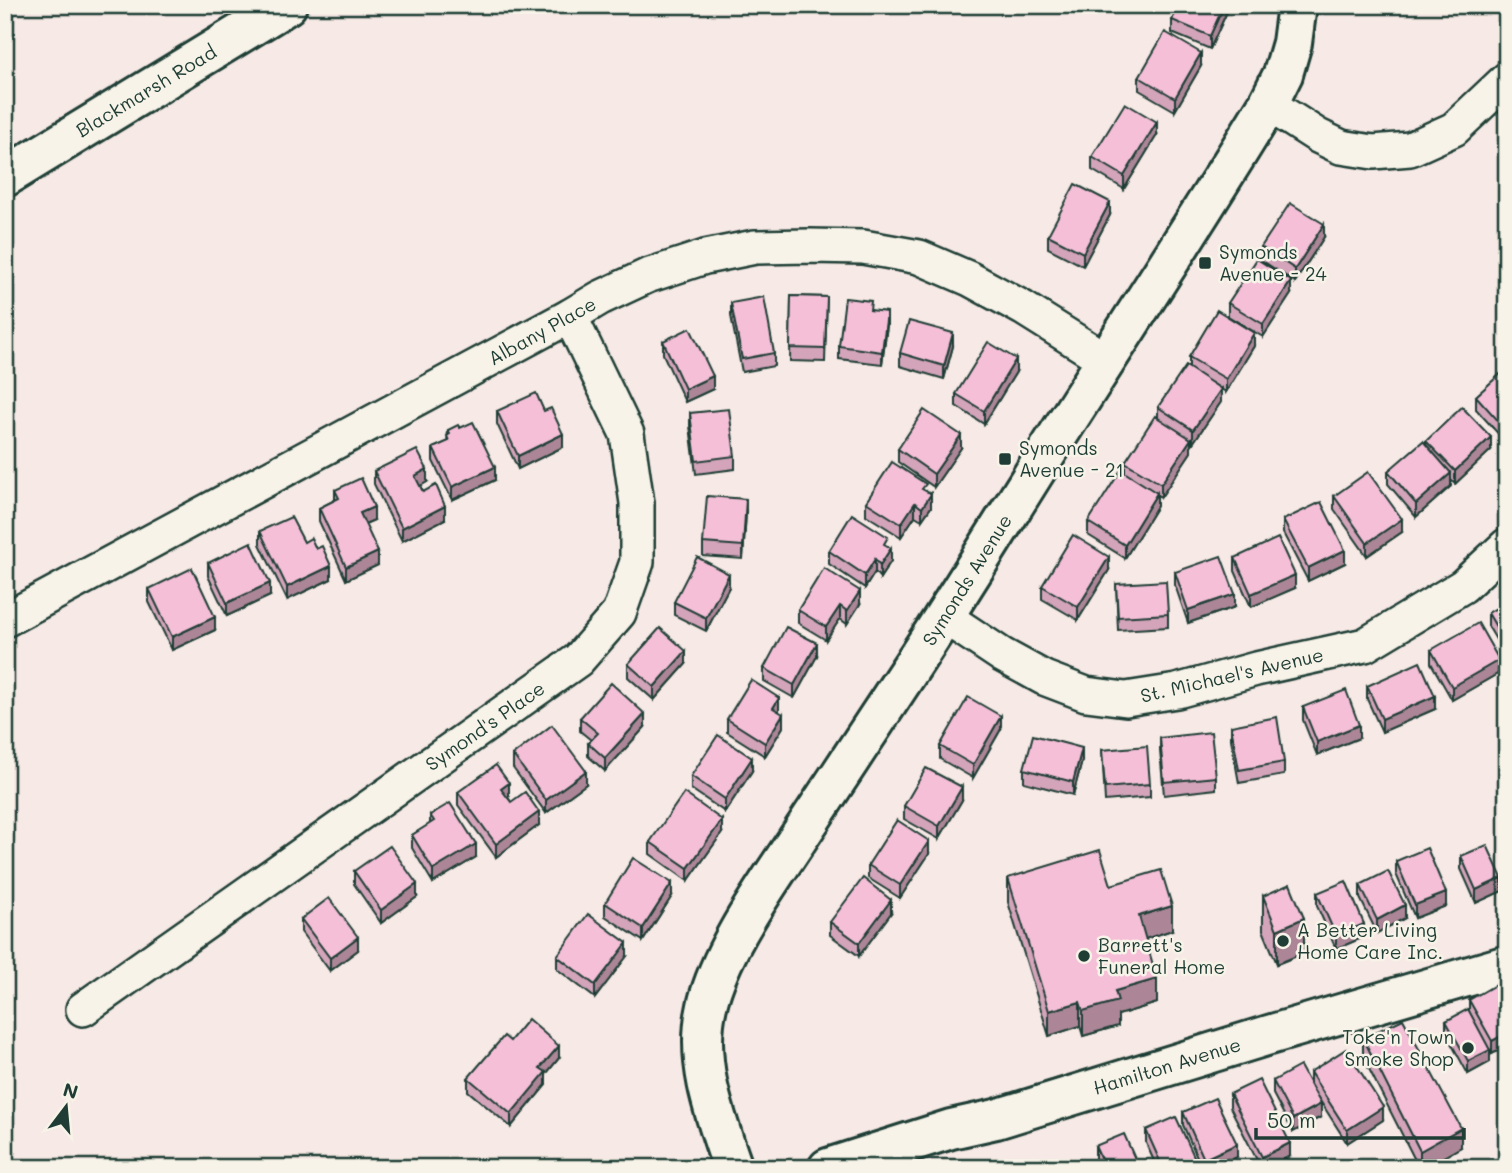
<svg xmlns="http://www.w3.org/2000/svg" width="1512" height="1173" font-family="Mali,sans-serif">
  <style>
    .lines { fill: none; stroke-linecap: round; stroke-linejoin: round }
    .street-casing { stroke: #1f3d34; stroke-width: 38 }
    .secondary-casing { stroke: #1f3d34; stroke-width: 44 }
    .street { stroke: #f7f3e8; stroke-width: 33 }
    .secondary { stroke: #f7f3e8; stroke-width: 38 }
    .wall { fill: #d4a4ba; stroke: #1f3d34; stroke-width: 2 }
    .shaded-wall { fill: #ac8697; stroke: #1f3d34; stroke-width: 2 }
    .building { fill: #f6bfd8; stroke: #1f3d34; stroke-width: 2 }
    .poi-dot { fill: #1f3d34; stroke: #f7f3e8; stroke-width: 2.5 }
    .labels { text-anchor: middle; stroke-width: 5; stroke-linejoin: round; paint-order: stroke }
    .street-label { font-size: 19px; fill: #1f3d34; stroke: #f7f3e8 }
    .poi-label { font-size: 19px; fill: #1f3d34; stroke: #f7f3e8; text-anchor: start }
  </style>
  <rect width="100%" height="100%" fill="#f7e9e5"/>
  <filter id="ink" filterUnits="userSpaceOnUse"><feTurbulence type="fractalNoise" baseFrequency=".0143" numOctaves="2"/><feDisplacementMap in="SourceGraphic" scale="14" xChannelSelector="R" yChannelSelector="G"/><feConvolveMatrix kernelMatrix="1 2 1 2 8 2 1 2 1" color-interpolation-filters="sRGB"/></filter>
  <g filter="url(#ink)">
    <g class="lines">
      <!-- street casing -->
      <g class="street-casing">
        <g id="street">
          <path d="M1268 104 1318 136 1341 147 1373 152 1410 149 1454 129 1507 79"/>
          <path d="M945 617 1002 655 1044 678 1086 694 1126 699 1177 691 1256 669 1365 645 1463 586 1507 545"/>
          <path d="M5 620 570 316 600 298 647 276 705 257 755 247 810 246 863 247 919 257 970 279 1023 308 1106 360"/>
          <path d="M83 1009 578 660 619 613 637 562V503L627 434 570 316"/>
        </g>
      </g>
      <!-- secondary casing -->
      <g class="secondary-casing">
        <g id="secondary">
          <path d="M5 177 287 5"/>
          <path d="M733 1168C715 1116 694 1061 707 1006 720 951 764 890 795 843 831 788 868 733 904 678 955 601 1003 522 1053 443 1125 331 1198 219 1268 104L1283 74 1292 43 1297 5"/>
          <path d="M828 1168 951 1129 996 1119 1269 1035 1507 965"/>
        </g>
      </g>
      <!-- street -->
      <use href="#street" class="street"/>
      <!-- secondary -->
      <use href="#secondary" class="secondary"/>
    </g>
    <!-- wall -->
    <g class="wall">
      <path d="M1230 5 1210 49 1172 33V20Z"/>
      <path d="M1201 66 1175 111 1139 90V77Z"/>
      <path d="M1157 135 1124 189 1092 170V157Z"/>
      <path d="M1110 215 1083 266 1048 248V235Z"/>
      <path d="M1324 237 1295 282 1261 260V247Z"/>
      <path d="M1291 294 1263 337 1228 316V303Z"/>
      <path d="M791 296 827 297 825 362 790 361Z"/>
      <path d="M731 303 774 353V366L742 372 731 316Z"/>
      <path d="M871 310 887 325 882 364 839 359V346Z"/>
      <path d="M663 341 713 389 685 402 663 354Z"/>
      <path d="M953 346 944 379 900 366V353Z"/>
      <path d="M1254 346 1226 392 1213 384 1221 402 1193 443 1191 442V452L1161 497 1157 495V506L1125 558 1088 535V522L1125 473V462L1158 418V407L1189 368V357Z"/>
      <path d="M1507 368V434L1502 438 1476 409V396Z"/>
      <path d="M1016 372 984 424 956 406V394Z"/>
      <path d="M497 411H544L563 447 518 469 497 424Z"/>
      <path d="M690 413 735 456V469L696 474 690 426Z"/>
      <path d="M460 428 495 480 452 500 433 461V448L447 442 448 430Z"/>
      <path d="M1426 441 1491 450 1455 484 1451 480V486L1416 517 1388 484V471L1426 445Z"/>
      <path d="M961 448 934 487 898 462V449Z"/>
      <path d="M374 471 427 482 420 486 423 492 445 519 402 541 374 484Z"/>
      <path d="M335 490 374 520 365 524 378 565 346 580 319 521V508L335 500Z"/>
      <path d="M926 491 931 507 922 520 915 516 901 537 866 515V502Z"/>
      <path d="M1334 496 1402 532 1367 556 1334 509Z"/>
      <path d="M746 512 743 559 703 556V543Z"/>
      <path d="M1283 520 1345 563 1308 581 1283 533Z"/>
      <path d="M260 531 304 542 331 579 287 600 260 544Z"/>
      <path d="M888 546 891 561 880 578 875 572 865 588 829 564V551Z"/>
      <path d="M1235 558 1295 588 1251 607 1235 571Z"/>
      <path d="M208 563 270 596 227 616 208 576Z"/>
      <path d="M1109 570 1078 620 1042 599V586Z"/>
      <path d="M1175 572 1235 607 1188 623 1175 585Z"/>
      <path d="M1116 584 1168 614V627L1118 630Z"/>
      <path d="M729 587 706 631 674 615V602Z"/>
      <path d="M149 589 215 630 172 650 149 602Z"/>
      <path d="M1507 602V658L1488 626V613Z"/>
      <path d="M860 604 847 624 840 619 826 640 798 623V610Z"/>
      <path d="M1431 650 1499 673 1452 700 1431 663Z"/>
      <path d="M817 656 794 698 764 681V668Z"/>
      <path d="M628 664H686L654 700 628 677Z"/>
      <path d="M1367 686 1435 709 1382 732 1367 699Z"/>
      <path d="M1303 707 1359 738 1317 755 1303 720Z"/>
      <path d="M779 711 783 727 765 756 727 732V719Z"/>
      <path d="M580 718 645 727 605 771 588 756V743L591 740 580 731Z"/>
      <path d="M1231 726 1284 762V775L1239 783 1231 739Z"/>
      <path d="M1001 729 973 778 940 759V746Z"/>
      <path d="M1160 738 1216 777V789L1164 795 1160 751Z"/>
      <path d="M1102 750 1150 784V797L1105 801Z"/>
      <path d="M513 755 586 784 546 813 513 768Z"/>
      <path d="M1082 761 1073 795 1024 782V769Z"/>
      <path d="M752 771 725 812 691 789V776Z"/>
      <path d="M458 792 509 796 508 797 511 802 539 825 496 857 458 805Z"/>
      <path d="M962 800 939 839 904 819V806Z"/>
      <path d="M430 815 476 857 433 883 412 848V835L430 824Z"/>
      <path d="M722 833 688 881 650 854V842Z"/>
      <path d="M929 854 900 898 868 878V865Z"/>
      <path d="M1461 856 1502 891 1476 903 1461 869Z"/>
      <path d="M1396 861 1446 906 1415 918 1396 874Z"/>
      <path d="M354 871 417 897 381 923 354 884Z"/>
      <path d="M1008 878 1111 885 1172 930 1145 939 1157 1003 1118 1015V1026L1083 1036 1080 1026 1049 1036 1008 902Z"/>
      <path d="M1360 885 1405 918 1377 933 1360 898Z"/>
      <path d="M1317 893 1364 937 1336 949 1317 906Z"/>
      <path d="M672 896 643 941 605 916V903Z"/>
      <path d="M1263 896 1304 953 1277 964 1263 930Z"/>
      <path d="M891 913 859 956 830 935V922Z"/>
      <path d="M301 919 358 950 330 971 301 932Z"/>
      <path d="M557 956H627L595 998 557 969Z"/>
      <path d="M1507 990V1046L1492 1054 1490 1050V1062L1468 1074 1446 1034V1021L1469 1012V1000Z"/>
      <path d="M1363 1038 1461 1147 1424 1168H1419L1363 1057Z"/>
      <path d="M559 1058 546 1074V1085L511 1127 468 1091V1078Z"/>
      <path d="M1310 1072 1383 1120 1347 1143 1310 1085Z"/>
      <path d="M1273 1081 1321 1117 1293 1132 1273 1094Z"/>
      <path d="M1230 1094 1290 1156 1266 1168H1261L1230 1107Z"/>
      <path d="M1183 1112 1237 1157 1213 1168H1202L1183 1125Z"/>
      <path d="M1146 1130 1198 1168H1157L1146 1143Z"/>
      <path d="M1095 1146 1139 1168H1099L1095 1159Z"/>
    </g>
    <!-- shaded-wall -->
    <g class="shaded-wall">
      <path d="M1224 5H1230L1210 49V36Z"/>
      <path d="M1201 53V66L1175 111V98Z"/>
      <path d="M1157 122V135L1124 189V176Z"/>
      <path d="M1110 202V215L1083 266V253Z"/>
      <path d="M1324 224V237L1295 282V269Z"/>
      <path d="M1291 281V294L1263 337V324Z"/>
      <path d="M887 312V325L882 364V352Z"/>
      <path d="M953 333V346L944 379V366Z"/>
      <path d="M1254 333V346L1226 392V379Z"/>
      <path d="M1016 359V372L984 424V411Z"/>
      <path d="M713 376V389L685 402V389Z"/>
      <path d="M1221 389V402L1193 443V430Z"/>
      <path d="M1507 421V434L1502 438V425Z"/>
      <path d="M563 434V447L518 469V456Z"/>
      <path d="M961 435V448L934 487V474Z"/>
      <path d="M1491 437V450L1455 484V471Z"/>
      <path d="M1191 439V452L1161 497V484Z"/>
      <path d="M495 467V480L452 500V487Z"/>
      <path d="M427 469V482L415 489V476Z"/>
      <path d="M1451 473V486L1416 517V504Z"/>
      <path d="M1157 493V506L1125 558V545Z"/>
      <path d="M931 494V507L922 520V508Z"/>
      <path d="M746 499V512L743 559V546Z"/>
      <path d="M915 503V516L901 537V524Z"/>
      <path d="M445 506V519L402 541V528Z"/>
      <path d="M374 507V520L360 526V513Z"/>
      <path d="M1402 519V532L1367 556V543Z"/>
      <path d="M891 548V561L880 578V565Z"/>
      <path d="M1345 550V563L1308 581V568Z"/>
      <path d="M378 552V565L346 580V567Z"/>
      <path d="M1109 557V570L1078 620V607Z"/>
      <path d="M875 559V572L865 588V575Z"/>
      <path d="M331 566V579L287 600V587Z"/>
      <path d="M729 574V587L706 631V618Z"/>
      <path d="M1295 575V588L1251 607V594Z"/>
      <path d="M270 583V596L227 616V603Z"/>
      <path d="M860 591V604L847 624V611Z"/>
      <path d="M1235 594V607L1188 623V610Z"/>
      <path d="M840 606V619L826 640V627Z"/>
      <path d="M215 617V630L172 650V637Z"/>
      <path d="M817 643V656L794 698V685Z"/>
      <path d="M686 651V664L654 700V687Z"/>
      <path d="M1499 660V673L1452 700V687Z"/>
      <path d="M1435 696V709L1382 732V719Z"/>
      <path d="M779 698V711L773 721V708Z"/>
      <path d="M645 714V727L605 771V758Z"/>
      <path d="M783 714V727L765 756V743Z"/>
      <path d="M1001 716V729L973 778V765Z"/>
      <path d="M1359 725V738L1317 755V742Z"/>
      <path d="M1082 748V761L1073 795V782Z"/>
      <path d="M752 758V771L725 812V799Z"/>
      <path d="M586 771V784L546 813V800Z"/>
      <path d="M509 783V796L501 802V789Z"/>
      <path d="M962 787V800L939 839V826Z"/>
      <path d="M539 812V825L496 857V844Z"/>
      <path d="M722 820V833L688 881V868Z"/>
      <path d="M929 841V854L900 898V885Z"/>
      <path d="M476 844V857L433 883V870Z"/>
      <path d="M1502 878V891L1476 903V890Z"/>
      <path d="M672 883V896L643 941V928Z"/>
      <path d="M417 884V897L381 923V910Z"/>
      <path d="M1446 893V906L1415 918V905Z"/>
      <path d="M891 900V913L859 956V943Z"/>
      <path d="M1405 905V918L1377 933V920Z"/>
      <path d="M1172 906V930L1139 941V916Z"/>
      <path d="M1304 918V953L1277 964V930Z"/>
      <path d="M1364 924V937L1336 949V936Z"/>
      <path d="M358 937V950L330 971V958Z"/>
      <path d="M627 943V956L595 998V985Z"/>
      <path d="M1157 979V1003L1118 1015V1026L1083 1036V1011L1115 991Z"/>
      <path d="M1080 1002V1026L1049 1036V1011Z"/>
      <path d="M1507 1033V1046L1492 1054V1041Z"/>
      <path d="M559 1046V1058L546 1074V1085L511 1127V1114L540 1068Z"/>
      <path d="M1490 1050V1062L1468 1074V1061Z"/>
      <path d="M1321 1104V1117L1293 1132V1119Z"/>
      <path d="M1383 1107V1120L1347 1143V1130Z"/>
      <path d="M1461 1128V1147L1424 1168H1420V1151Z"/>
      <path d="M1290 1143V1156L1266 1168H1262V1157Z"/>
      <path d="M1237 1144V1157L1213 1168H1204V1159Z"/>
    </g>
    <!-- building -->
    <g class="building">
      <path d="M1179 5H1224L1210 36 1172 20Z"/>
      <path d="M1165 32 1201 53 1175 98 1139 77Z"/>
      <path d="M1125 103 1157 122 1124 176 1092 157Z"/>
      <path d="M1075 184 1110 202 1083 253 1048 235Z"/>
      <path d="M1290 203 1324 224 1295 269 1261 247Z"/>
      <path d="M1257 259 1291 281 1263 324 1228 303Z"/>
      <path d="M791 296 827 297 825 349 790 348Z"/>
      <path d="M764 297 774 353 742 359 731 303Z"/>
      <path d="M845 298 871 301 870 310 887 312 882 352 839 346Z"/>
      <path d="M1217 310 1254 333 1226 379 1189 357Z"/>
      <path d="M909 321 953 333 944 366 900 353Z"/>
      <path d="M690 328 713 376 685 389 663 341Z"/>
      <path d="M988 342 1016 359 984 411 956 394Z"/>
      <path d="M1186 366 1221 389 1193 430 1158 407Z"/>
      <path d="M1507 368V421L1502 425 1476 396Z"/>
      <path d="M536 393 544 411 551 408 563 434 518 456 497 411Z"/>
      <path d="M1462 407 1491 437 1455 471 1426 441Z"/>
      <path d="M729 409 735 456 696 461 690 413Z"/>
      <path d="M924 410 961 435 934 474 898 449Z"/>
      <path d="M1155 416 1191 439 1161 484 1125 462Z"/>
      <path d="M473 422 495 467 452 487 433 448 449 441 447 436 450 434 448 430 458 425 460 428Z"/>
      <path d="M1423 441 1451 473 1416 504 1388 471Z"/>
      <path d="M417 450 427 469 415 476 423 492 436 485 445 506 402 528 374 471Z"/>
      <path d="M892 462 926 484 922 489 931 494 922 508 915 503 901 524 866 502Z"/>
      <path d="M1121 470 1157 493 1125 545 1088 522Z"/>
      <path d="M1368 472 1402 519 1367 543 1334 496Z"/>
      <path d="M361 478 374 507 360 513 378 552 346 567 319 508 339 498 335 490Z"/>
      <path d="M707 496 746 499 743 546 703 543Z"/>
      <path d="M1321 502 1345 550 1308 568 1283 520Z"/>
      <path d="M852 514 888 537 884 544 891 548 880 565 875 559 865 575 829 551Z"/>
      <path d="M291 517 304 542 311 538 316 549 322 546 331 566 287 587 260 531Z"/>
      <path d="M1073 535 1109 557 1078 607 1042 586Z"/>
      <path d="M1278 538 1295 575 1251 594 1235 558Z"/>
      <path d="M251 542 270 583 227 603 208 563Z"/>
      <path d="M1221 556 1235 594 1188 610 1175 572Z"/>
      <path d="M697 557 729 574 706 618 674 602Z"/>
      <path d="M192 568 215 617 172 637 149 589Z"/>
      <path d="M824 568 860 591 847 611 840 606 826 627 798 610Z"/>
      <path d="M1166 581 1168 614 1118 617 1116 584Z"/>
      <path d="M1507 602V645L1488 613Z"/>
      <path d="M1478 623 1499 660 1452 687 1431 650Z"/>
      <path d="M786 627 817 643 794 685 764 668Z"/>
      <path d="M660 628 686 651 654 687 628 664Z"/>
      <path d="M1420 662 1435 696 1382 719 1367 686Z"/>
      <path d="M751 680 779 698 773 708 783 714 765 743 727 719Z"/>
      <path d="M611 683 645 714 605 758 588 743 598 733 580 718Z"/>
      <path d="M1346 690 1359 725 1317 742 1303 707Z"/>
      <path d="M968 697 1001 716 973 765 940 746Z"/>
      <path d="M1277 717 1284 762 1239 770 1231 726Z"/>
      <path d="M552 725 586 771 546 800 513 755Z"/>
      <path d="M1211 732 1216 777 1164 782 1160 738Z"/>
      <path d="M718 735 752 758 725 799 691 776Z"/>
      <path d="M1033 735 1082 748 1073 782 1024 769Z"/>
      <path d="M1147 746 1150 784 1105 788 1102 750Z"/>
      <path d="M496 765 509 783 501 789 511 802 525 792 539 812 496 844 458 792Z"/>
      <path d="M926 768 962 787 939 826 904 806Z"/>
      <path d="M684 793 722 820 688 868 650 842Z"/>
      <path d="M450 803 476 844 433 870 412 835 434 821 430 815Z"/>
      <path d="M897 820 929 841 900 885 868 865Z"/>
      <path d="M1487 845 1502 878 1476 890 1461 856Z"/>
      <path d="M390 846 417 884 381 910 354 871Z"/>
      <path d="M1427 848 1446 893 1415 905 1396 861Z"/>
      <path d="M1100 850 1111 885 1161 870 1172 906 1139 916 1157 979 1115 991 1118 1001 1083 1011 1080 1002 1049 1011 1008 878Z"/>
      <path d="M633 858 672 883 643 928 605 903Z"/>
      <path d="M1388 871 1405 905 1377 920 1360 885Z"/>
      <path d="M863 878 891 900 859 943 830 922Z"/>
      <path d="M1346 881 1364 924 1336 936 1317 893Z"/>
      <path d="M1290 884 1304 918 1277 930 1263 896Z"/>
      <path d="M329 898 358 937 330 958 301 919Z"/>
      <path d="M588 914 627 943 595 985 557 956Z"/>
      <path d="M1502 981 1507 990V1033L1492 1041 1469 1000Z"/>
      <path d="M1468 1009 1490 1050 1468 1061 1446 1021Z"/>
      <path d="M528 1019 559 1046 540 1068 546 1072 511 1114 468 1078 504 1036 510 1041Z"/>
      <path d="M1403 1019 1461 1128 1420 1151 1363 1038Z"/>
      <path d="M1346 1049 1383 1107 1347 1130 1310 1072Z"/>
      <path d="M1300 1066 1321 1104 1293 1119 1273 1081Z"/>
      <path d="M1259 1080 1290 1143 1262 1157 1230 1094Z"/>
      <path d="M1215 1098 1237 1144 1204 1159 1183 1112Z"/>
      <path d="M1176 1117 1198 1165 1191 1168H1163L1146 1130Z"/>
      <path d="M1124 1134 1139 1168H1105L1095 1146Z"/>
      <path d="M1060 1161 1064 1168H1048Z"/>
    </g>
  </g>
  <!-- markers -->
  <g class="poi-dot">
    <rect x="1198" y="256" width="14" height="14" rx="3.5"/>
    <rect x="998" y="452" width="14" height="14" rx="3.5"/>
    <circle cx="1283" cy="941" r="7"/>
    <circle cx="1084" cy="956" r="7"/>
    <circle cx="1468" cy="1048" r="7"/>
  </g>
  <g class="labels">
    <!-- street labels -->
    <g class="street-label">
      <text transform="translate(146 91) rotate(-31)" y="7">Blackmarsh Road</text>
      <text transform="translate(542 331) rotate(-29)" y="7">Albany Place</text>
      <text transform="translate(967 580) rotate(-58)" y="7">Symonds Avenue</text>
      <text transform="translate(1232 675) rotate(-13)" y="7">St. Michael's Avenue</text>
      <text transform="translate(485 726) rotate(-35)" y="7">Symond's Place</text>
      <text transform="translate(1167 1066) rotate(-17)" y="7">Hamilton Avenue</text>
    </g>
    <!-- poi labels -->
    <g class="poi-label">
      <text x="1219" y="259">Symonds<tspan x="1219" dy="22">Avenue - 24</tspan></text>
      <text x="1019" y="455">Symonds<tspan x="1019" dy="22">Avenue - 21</tspan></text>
      <text x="1297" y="937">A Better Living<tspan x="1297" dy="22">Home Care Inc.</tspan></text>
      <text x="1098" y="952">Barrett's<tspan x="1098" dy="22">Funeral Home</tspan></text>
      <text x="1454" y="1044" text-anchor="end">Toke'n Town<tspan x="1454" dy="22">Smoke Shop</tspan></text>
    </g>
  </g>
  <!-- margin -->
  <rect width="1512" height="1173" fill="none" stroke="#f7f3e8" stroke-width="28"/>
  <rect x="14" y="14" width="1484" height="1145" fill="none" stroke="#1f3d34" stroke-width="2.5" filter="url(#ink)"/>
  <!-- north arrow -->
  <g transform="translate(66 1107) rotate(16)" stroke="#f7f3e8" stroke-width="5" paint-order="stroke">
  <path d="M0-5L12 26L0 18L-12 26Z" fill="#1f3d34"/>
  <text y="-10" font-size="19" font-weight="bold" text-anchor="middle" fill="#1f3d34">N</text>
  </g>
  <!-- scale -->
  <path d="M1256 1128v10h208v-10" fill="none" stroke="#1f3d34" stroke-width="3.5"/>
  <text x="1267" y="1128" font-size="21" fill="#1f3d34" stroke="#f7f3e8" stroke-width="5" paint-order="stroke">50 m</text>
</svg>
